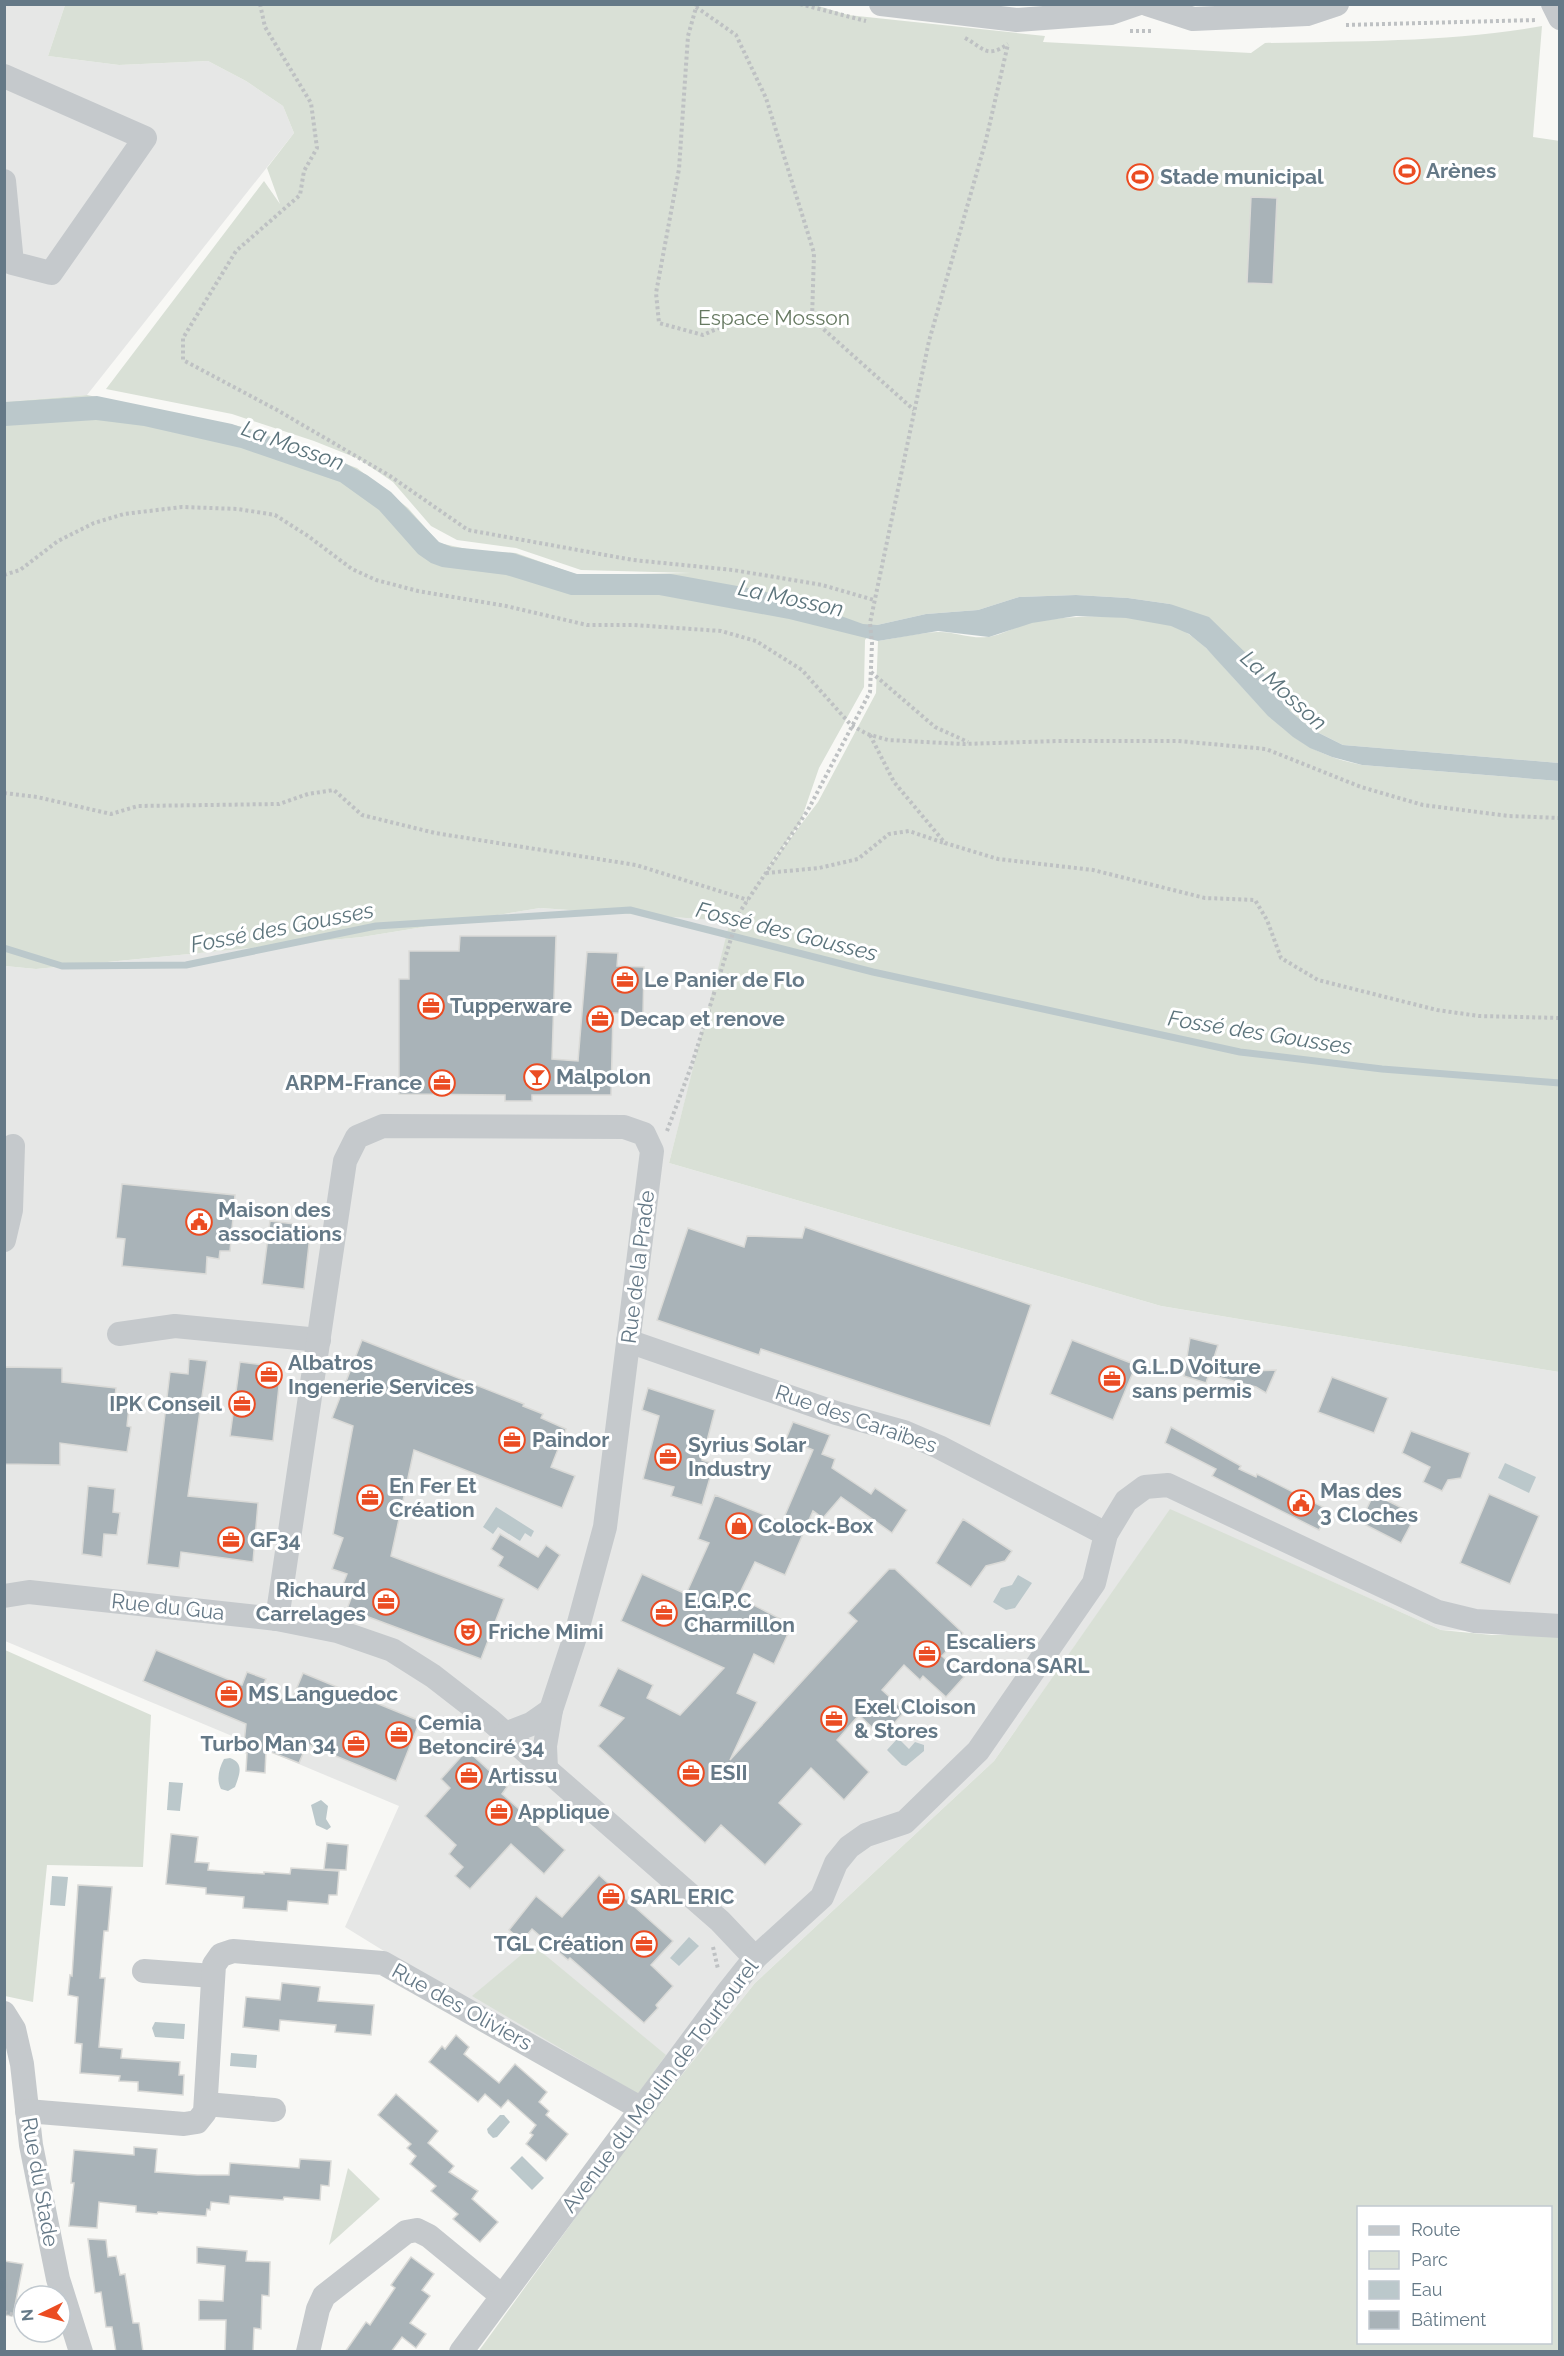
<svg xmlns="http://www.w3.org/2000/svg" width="1564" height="2356" font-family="Raleway,sans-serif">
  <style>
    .built { fill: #e6e7e6 }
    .green { fill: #d9e0d6; fill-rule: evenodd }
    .water { fill: #bbc8cb }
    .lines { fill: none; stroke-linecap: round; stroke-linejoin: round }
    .stream { stroke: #bbc8cb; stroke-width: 7 }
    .building { fill: #a9b3b8; stroke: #dadad7; stroke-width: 1.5 }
    .path { stroke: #bec1c3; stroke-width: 4; stroke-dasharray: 3 3; stroke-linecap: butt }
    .minor { stroke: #c5c9cc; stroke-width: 24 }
    .labels { text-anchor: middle; stroke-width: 6; stroke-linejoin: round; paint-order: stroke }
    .poi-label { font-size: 21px; font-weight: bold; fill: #657987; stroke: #fff; text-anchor: start }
    .park-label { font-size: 21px; fill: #667961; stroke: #fff }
    .street-label { font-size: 21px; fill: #657987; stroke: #fff }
    .water-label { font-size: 22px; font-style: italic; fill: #5c747c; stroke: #fff }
  </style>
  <rect width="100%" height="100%" fill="#f8f8f5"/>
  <!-- built -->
  <g class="built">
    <path d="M5 5H65L48 56 119 65 208 61 246 81 283 106 294 133 87 395 5 402Z"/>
    <path d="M540 908 731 921 669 1163 1161 1306 1559 1372V1634L1441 1630 1170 1510 994 1761 755 1983 650 2115 345 1927 399 1806 5 1641V966L36 969 362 937Z"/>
  </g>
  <!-- green -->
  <g class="green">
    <path d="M812 4 848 15 1045 36 1043 42 1251 53 1265 43C1357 41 1451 42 1542 26L1533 137 1560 141 1559 763 1343 745 1313 730 1290 711 1256 663 1170 604 1128 598 1076 595 1019 597 978 610 926 614 877 625 865 640 864 687 819 768 800 823 756 884 818 802 876 693 878 641C897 638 918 633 937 632 953 631 970 639 987 637 1001 636 1016 626 1030 623 1067 614 1155 612 1187 633 1204 644 1217 659 1230 674 1272 720 1297 752 1362 765L1559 781V1372L1161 1306 669 1163 730 921 540 908 362 937 36 969 5 966V402L87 395 248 428 357 468 408 508 439 543 476 551 516 553 578 575 691 573 581 570 516 548 457 540 431 526 393 482 359 459 314 441 232 414 106 389 264 181 280 204 267 168 294 133 283 106 246 81 208 61 119 65 48 56 65 5Z"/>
    <path d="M1170 1509 1441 1630 1492 1635H1559V2351L478 2352 650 2115 755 1983 994 1761ZM1358 2208H1550V2342H1358Z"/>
    <path d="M5 1650 151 1715 143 1867 47 1865 33 2002 5 1996Z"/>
    <path d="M533 1945 666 2055 638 2094 472 1996Z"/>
    <path d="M348 2168 380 2199 329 2245Z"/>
  </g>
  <!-- water -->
  <g class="water">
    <path d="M97 396 232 424 341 461 367 475 391 492 439 542 452 547 513 553 577 574H671L754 589 797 600 863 624 877 625 926 614 978 610 1019 597 1076 595 1128 598 1170 604 1209 617 1256 663 1290 711 1313 730 1343 745 1559 763V781L1362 765 1332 757 1310 748 1293 737 1268 716 1206 648 1189 634 1171 626 1126 618 1076 616 1032 623 989 637 938 631 878 641 789 619 659 595H571L506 575 442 567 431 563 418 554 379 510 340 482 241 448 144 426 96 420 5 426V402Z"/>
    <path d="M1505 1463 1536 1477 1529 1493 1498 1478Z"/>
    <path d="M496 1507 534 1531 531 1537 525 1533 520 1541 498 1527 493 1534 483 1527Z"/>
    <path d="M1018 1575 1032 1583 1015 1608 1006 1610 993 1602 1001 1588 1012 1585Z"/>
    <path d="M898 1738 909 1749 915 1742 924 1745V1751L906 1766 902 1765 887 1750Z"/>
    <path d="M230 1758C245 1763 239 1776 235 1787L228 1791 221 1789C216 1780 219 1768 224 1759Z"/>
    <path d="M169 1782 183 1783 180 1811 167 1810Z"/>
    <path d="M321 1800 328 1806 326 1819 331 1827 327 1830 316 1825 311 1805Z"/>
    <path d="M52 1876 68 1877 65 1906 50 1905Z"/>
    <path d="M689 1937 699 1946 679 1966 670 1958Z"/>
    <path d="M155 2022 185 2024 184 2039 155 2037 152 2028Z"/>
    <path d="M231 2053 257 2055 256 2068 230 2066Z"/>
    <path d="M500 2115H504L510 2122 497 2137 493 2138 488 2133 487 2129Z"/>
    <path d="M522 2156 544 2178 532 2190 510 2168Z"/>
  </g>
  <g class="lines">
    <!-- stream -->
    <path class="stream" d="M4 948 62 966 186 965 376 926 630 910 873 972 1240 1052 1382 1069 1560 1083"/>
  </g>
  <!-- building -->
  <g class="building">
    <path d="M1251 197 1277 198 1273 284 1247 283Z"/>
    <path d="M460 936H556L552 1059 578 1061 587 952 618 953 617 966 644 967 643 1014 613 1013 611 1095H532V1101H505V1095L399 1094V979H409V951H459Z"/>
    <path d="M122 1184 235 1195 230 1251H220L219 1259 207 1257 206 1274 122 1266 125 1239 116 1238Z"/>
    <path d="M270 1221 311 1226 304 1289 262 1284Z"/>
    <path d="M805 1227 1031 1305 990 1426 761 1349 759 1355 657 1320 688 1228 744 1247 747 1236 802 1238Z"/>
    <path d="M1190 1338 1218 1345 1206 1383 1184 1376Z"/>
    <path d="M362 1340 524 1404 523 1406 543 1414 541 1418 566 1429 551 1467 575 1476 562 1508 414 1450 391 1556 504 1599 481 1659 347 1609 353 1593 341 1589 347 1574 332 1569 343 1538 333 1534 353 1426 332 1418Z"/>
    <path d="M1072 1340 1136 1365 1113 1420 1050 1394Z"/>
    <path d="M189 1359 207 1361 188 1496 258 1503 253 1562 181 1552 179 1568 147 1564 170 1372 188 1374Z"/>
    <path d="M240 1362 273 1366 278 1372 280 1377 273 1441 230 1436Z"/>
    <path d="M4 1367 62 1368V1382L116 1388 115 1396 130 1398 127 1426 131 1427 127 1452 60 1443V1465L4 1464Z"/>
    <path d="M1276 1370 1266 1393 1256 1387 1218 1377V1372Z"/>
    <path d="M1332 1377 1388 1398 1374 1433 1318 1412Z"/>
    <path d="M648 1388 715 1410 702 1460 714 1464 702 1505 671 1496 674 1487 643 1479 659 1416 642 1410Z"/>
    <path d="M793 1422 830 1435 822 1454 835 1459 832 1468 871 1494 875 1488 907 1510 892 1533 841 1497 823 1518 813 1511 785 1575 755 1562 738 1597 792 1625 774 1664 754 1654 737 1693 757 1702 730 1760 857 1621 848 1613 889 1569H895L963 1633 942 1656 964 1677 946 1697 923 1676 920 1680 904 1665 882 1690 905 1711 882 1737 859 1715 837 1740 869 1772 844 1800 811 1768 779 1803 802 1824 765 1865 721 1825 705 1843 598 1746 624 1718 599 1706 618 1668 653 1685 647 1698 680 1715 724 1668 621 1621 642 1574 686 1594 709 1543 698 1539 715 1495 782 1522 813 1450 786 1439Z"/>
    <path d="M1171 1427 1241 1466 1239 1469 1256 1477 1257 1474 1329 1510 1319 1530 1212 1476 1216 1469 1165 1443Z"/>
    <path d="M1411 1431 1470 1453 1461 1478 1448 1480 1442 1491 1423 1482 1430 1467 1402 1453Z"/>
    <path d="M88 1486 115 1489 113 1512 120 1513 117 1535 104 1534 102 1557 82 1554Z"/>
    <path d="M1374 1494 1416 1515 1401 1543 1360 1522Z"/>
    <path d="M1489 1494 1539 1516 1510 1584 1460 1563Z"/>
    <path d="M963 1519 1012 1551 1005 1561 986 1566 971 1587 936 1563Z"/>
    <path d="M500 1534 538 1557 546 1545 560 1555 538 1590 498 1566 503 1557 491 1549Z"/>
    <path d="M156 1650 242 1685 247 1672 266 1679 261 1690 291 1702 303 1673 420 1721 396 1781 307 1744 299 1763 266 1750 265 1773 246 1771 247 1753 243 1752 246 1724 143 1681Z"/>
    <path d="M467 1750 507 1787 502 1794 565 1850 544 1874 511 1844 470 1889 455 1876 463 1867 449 1854 456 1845 425 1816 450 1788 441 1779Z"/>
    <path d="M171 1834 198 1837 195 1862 209 1863 208 1870 264 1874V1872L290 1874 291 1868 339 1871 337 1895H329L328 1904 288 1901 287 1911 243 1908 244 1897 206 1894V1888L166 1884Z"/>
    <path d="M327 1843 348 1845 346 1870 324 1869Z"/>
    <path d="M599 1875 673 1941 651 1965 673 1986 656 2005 658 2008 644 2023 570 1958 568 1960 532 1929 522 1941 509 1930 536 1896 562 1917Z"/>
    <path d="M78 1885 112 1887 108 1931H104L100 1978H105L99 2047 122 2049 121 2058 180 2062 179 2075H184L183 2095 138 2091V2082L119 2081 120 2076 80 2073 82 2044 75 2043 78 1997 68 1995 70 1975 72 1976Z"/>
    <path d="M282 1983 320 1987 318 2001 374 2005 371 2035 335 2032 336 2025 280 2020 279 2031 243 2027 246 1997 280 2000Z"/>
    <path d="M456 2035 469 2047 464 2054 499 2083 515 2064 547 2092 539 2102 549 2111 546 2115 568 2134 546 2161 526 2144 533 2135 530 2133 536 2125 508 2100 501 2108 485 2094 478 2102 429 2062 442 2046 445 2049Z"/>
    <path d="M396 2094 438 2131 428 2143 454 2166 449 2172 478 2191 472 2199 498 2222 480 2242 453 2219 458 2214 431 2191 436 2186 410 2164 416 2156 407 2148 411 2144 378 2115Z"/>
    <path d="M134 2147 157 2149 155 2172 197 2175H229L230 2163 299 2168 300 2159 331 2161 329 2186 321 2185 320 2200 284 2197 283 2200 230 2196 229 2204 211 2202 210 2210 207 2209 206 2216 158 2212 157 2214 136 2212V2206L99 2202 97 2228 69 2226 74 2183H71L74 2150 134 2155Z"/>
    <path d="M88 2239 106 2240 108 2257 116 2256 120 2275 125 2274 133 2323H139L143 2352H116L112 2327H106L101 2292 95 2293Z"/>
    <path d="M197 2247 247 2251 246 2261 270 2262 269 2296 262 2295 261 2329 254 2328 253 2352H225L226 2320H199V2300L223 2301 225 2266 197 2263Z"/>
    <path d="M411 2257 434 2274 422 2290 430 2296 410 2323 426 2334 416 2348 402 2337 391 2352H345L366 2322 370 2325 395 2288 391 2285Z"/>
    <path d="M4 2261 23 2264 13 2316 4 2315Z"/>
  </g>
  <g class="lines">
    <!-- path -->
    <g class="path">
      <path d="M260 4 265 27 311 103 317 148 304 171 300 195 236 251 183 338V360L277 410 390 476 468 530 633 560 733 570 822 585 874 600"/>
      <path d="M697 4 688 36 679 169 656 293 659 323 703 335 752 313 812 319 914 410"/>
      <path d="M800 4 866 21"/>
      <path d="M696 7 736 35 766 98 814 253 812 319"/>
      <path d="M1346 25 1537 20"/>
      <path d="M1130 31H1153"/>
      <path d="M965 38C984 48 986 59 1008 44"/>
      <path d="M4 575 20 570 58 541 94 523 124 514 182 507 238 509 275 515 308 536 352 569 376 580 418 591 506 606 587 625H634L721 631 756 641 802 670 851 725 867 734 888 740 963 744 1058 741H1178L1266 749 1361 787 1423 805 1509 816 1560 818"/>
      <path d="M871 672 935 727 968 742"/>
      <path d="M870 735 894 782 945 843 998 859 1093 870 1205 898 1255 900 1267 920 1281 958 1318 980 1437 1010 1479 1016 1560 1018"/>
      <path d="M4 793 37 797 111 814 138 806 279 804 308 794 334 790 362 815 435 833 636 865 748 900"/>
      <path d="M766 873 819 868 858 859 889 834 909 831 944 843"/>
      <path d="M667 1131 692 1064 739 913 808 810 870 692 872 643 870 623 929 341 986 140 1008 44"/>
      <path d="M713 1947 718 1969"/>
      <path d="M4 2312 24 2318"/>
    </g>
    <!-- minor -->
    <g class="minor">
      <path d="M881 4 1017 20 1111 13 1137 4"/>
      <path d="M1147 4 1193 19 1307 14 1337 4"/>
      <path d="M1553 4 1560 18"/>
      <path d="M4 76 145 138 51 273 12 263 4 181"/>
      <path d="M4 1240 11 1210 13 1146"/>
      <path d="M119 1334 175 1326 319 1340"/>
      <path d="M628 1341 836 1413 904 1432 939 1447 1106 1534"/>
      <path d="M4 1596 29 1592 277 1619 337 1631 392 1650 433 1676 491 1721 720 1921 755 1958"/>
      <path d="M277 1619 345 1161 357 1137 383 1126 624 1127 644 1134 652 1151 605 1527 576 1634 551 1710 545 1746 546 1769"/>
      <path d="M505 1734 531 1724 551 1710"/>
      <path d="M144 1971 213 1976"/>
      <path d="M4 2013 14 2029 22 2064 31 2145 58 2279 81 2352"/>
      <path d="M206 2104 274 2110"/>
      <path d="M27 2111 184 2124 197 2122 205 2112 214 1965 221 1955 233 1951 383 1963 640 2108"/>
      <path d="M308 2352 318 2309 324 2296 406 2232 417 2230 429 2236 502 2296"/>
      <path d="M461 2352 728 1992 755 1958 822 1897 836 1863 849 1847 866 1835 905 1822 978 1751 1094 1583 1106 1534 1126 1501 1145 1487 1168 1485 1438 1612 1475 1621 1560 1626"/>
    </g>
  </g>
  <!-- icons -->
  <defs>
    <g id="stadium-ring" transform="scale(1.35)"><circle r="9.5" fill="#fff" stroke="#eb4c22" stroke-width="1.5"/><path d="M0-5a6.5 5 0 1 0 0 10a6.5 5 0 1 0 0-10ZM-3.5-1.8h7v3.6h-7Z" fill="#eb4c22"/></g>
    <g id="office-ring" transform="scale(1.35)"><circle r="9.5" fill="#fff" stroke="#eb4c22" stroke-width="1.5"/><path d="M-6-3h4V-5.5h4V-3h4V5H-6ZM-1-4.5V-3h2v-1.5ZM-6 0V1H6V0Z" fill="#eb4c22"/></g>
    <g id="bar-ring" transform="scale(1.35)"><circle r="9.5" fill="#fff" stroke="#eb4c22" stroke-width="1.5"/><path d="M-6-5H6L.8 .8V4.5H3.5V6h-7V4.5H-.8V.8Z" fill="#eb4c22"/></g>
    <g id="civic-ring" transform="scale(1.35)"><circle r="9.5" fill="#fff" stroke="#eb4c22" stroke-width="1.5"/><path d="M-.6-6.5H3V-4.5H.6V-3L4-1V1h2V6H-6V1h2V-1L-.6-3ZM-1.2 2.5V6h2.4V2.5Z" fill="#eb4c22"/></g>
    <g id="shop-ring" transform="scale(1.35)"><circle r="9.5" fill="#fff" stroke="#eb4c22" stroke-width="1.5"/><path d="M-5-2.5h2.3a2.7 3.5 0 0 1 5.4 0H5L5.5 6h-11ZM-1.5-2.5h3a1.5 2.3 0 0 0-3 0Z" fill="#eb4c22"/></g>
    <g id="theatre-ring" transform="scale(1.35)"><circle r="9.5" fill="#fff" stroke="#eb4c22" stroke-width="1.5"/><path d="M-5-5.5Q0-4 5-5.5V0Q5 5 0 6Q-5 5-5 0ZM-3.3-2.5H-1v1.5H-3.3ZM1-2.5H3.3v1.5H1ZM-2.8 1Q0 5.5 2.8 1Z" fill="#eb4c22"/></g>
  </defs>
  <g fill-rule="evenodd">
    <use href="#stadium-ring" x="1407" y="171"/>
    <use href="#stadium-ring" x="1140" y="177"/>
    <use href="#office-ring" x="625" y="980"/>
    <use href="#office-ring" x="431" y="1006"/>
    <use href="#office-ring" x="600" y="1019"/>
    <use href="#bar-ring" x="537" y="1077"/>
    <use href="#office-ring" x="442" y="1083"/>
    <use href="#civic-ring" x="199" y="1222"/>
    <use href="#office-ring" x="269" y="1375"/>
    <use href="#office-ring" x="1112" y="1379"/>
    <use href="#office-ring" x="242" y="1404"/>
    <use href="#office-ring" x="512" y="1440"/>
    <use href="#office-ring" x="668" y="1457"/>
    <use href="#office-ring" x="370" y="1498"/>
    <use href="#civic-ring" x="1301" y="1503"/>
    <use href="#shop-ring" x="739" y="1526"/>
    <use href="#office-ring" x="231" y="1540"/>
    <use href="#office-ring" x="386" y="1602"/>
    <use href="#office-ring" x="664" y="1613"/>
    <use href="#theatre-ring" x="468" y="1632"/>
    <use href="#office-ring" x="927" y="1654"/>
    <use href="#office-ring" x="229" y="1694"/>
    <use href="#office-ring" x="834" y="1719"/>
    <use href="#office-ring" x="399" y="1735"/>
    <use href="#office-ring" x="356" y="1744"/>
    <use href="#office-ring" x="691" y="1773"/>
    <use href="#office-ring" x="469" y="1776"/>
    <use href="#office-ring" x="499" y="1812"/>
    <use href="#office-ring" x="611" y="1897"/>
    <use href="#office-ring" x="644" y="1944"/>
  </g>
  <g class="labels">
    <!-- poi labels -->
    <g class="poi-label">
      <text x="1426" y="178">Arènes</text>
      <text x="1160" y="184">Stade municipal</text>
      <text x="644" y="987">Le Panier de Flo</text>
      <text x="450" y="1013">Tupperware</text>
      <text x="620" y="1026">Decap et renove</text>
      <text x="556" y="1084">Malpolon</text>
      <text x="422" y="1090" text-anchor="end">ARPM-France</text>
      <text x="218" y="1217">Maison des<tspan x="218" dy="24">associations</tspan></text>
      <text x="288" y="1370">Albatros<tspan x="288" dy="24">Ingenerie Services</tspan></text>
      <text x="1132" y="1374">G.L.D Voiture<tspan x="1132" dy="24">sans permis</tspan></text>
      <text x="222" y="1411" text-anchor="end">IPK Conseil</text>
      <text x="532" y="1447">Paindor</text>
      <text x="688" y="1452">Syrius Solar<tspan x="688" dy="24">Industry</tspan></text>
      <text x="389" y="1493">En Fer Et<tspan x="389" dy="24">Création</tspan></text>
      <text x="1320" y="1498">Mas des<tspan x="1320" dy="24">3 Cloches</tspan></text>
      <text x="758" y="1533">Colock-Box</text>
      <text x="250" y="1547">GF34</text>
      <text x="366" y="1597" text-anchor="end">Richaurd<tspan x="366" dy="24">Carrelages</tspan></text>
      <text x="684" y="1608">E.G.P.C<tspan x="684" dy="24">Charmillon</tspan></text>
      <text x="488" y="1639">Friche Mimi</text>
      <text x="946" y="1649">Escaliers<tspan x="946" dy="24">Cardona SARL</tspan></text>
      <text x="248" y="1701">MS Languedoc</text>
      <text x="854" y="1714">Exel Cloison<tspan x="854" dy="24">&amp; Stores</tspan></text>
      <text x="418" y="1730">Cemia<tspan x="418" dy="24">Betonciré 34</tspan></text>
      <text x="336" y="1751" text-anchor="end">Turbo Man 34</text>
      <text x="710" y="1780">ESII</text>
      <text x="488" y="1783">Artissu</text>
      <text x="518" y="1819">Applique</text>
      <text x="630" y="1904">SARL ERIC</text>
      <text x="624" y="1951" text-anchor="end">TGL Création</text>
    </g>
    <!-- park labels -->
    <g class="park-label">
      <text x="774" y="325">Espace Mosson</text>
    </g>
    <!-- street labels -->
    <g class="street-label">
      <text transform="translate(638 1267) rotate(-83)" y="7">Rue de la Prade</text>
      <text transform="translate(856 1419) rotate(19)" y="7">Rue des Caraïbes</text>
      <text transform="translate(168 1607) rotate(6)" y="7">Rue du Gua</text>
      <text transform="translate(462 2007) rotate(29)" y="7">Rue des Oliviers</text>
      <text transform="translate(660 2086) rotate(-53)" y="7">Avenue du Moulin de Tourtourel</text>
      <text transform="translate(40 2182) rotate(80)" y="7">Rue du Stade</text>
    </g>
    <!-- water labels -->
    <g class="water-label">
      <text transform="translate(293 445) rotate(20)" y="8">La Mosson</text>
      <text transform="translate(791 598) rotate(12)" y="8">La Mosson</text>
      <text transform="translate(1284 690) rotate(42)" y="8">La Mosson</text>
      <text transform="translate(282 927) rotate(-11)" y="8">Fossé des Gousses</text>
      <text transform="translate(787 931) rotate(14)" y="8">Fossé des Gousses</text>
      <text transform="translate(1260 1032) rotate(9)" y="8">Fossé des Gousses</text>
    </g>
  </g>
  <!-- border -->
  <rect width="1564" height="2356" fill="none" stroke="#657987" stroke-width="12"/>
  <!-- legend -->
  <rect x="1357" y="2206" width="195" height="138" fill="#ffffff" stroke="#c1c9cf" stroke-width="1.5"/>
  <rect x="1369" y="2226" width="30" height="9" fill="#c5c9cc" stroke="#c1c9cf" stroke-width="1.5"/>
  <text x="1411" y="2236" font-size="18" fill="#657987">Route</text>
  <rect x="1369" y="2251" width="30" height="18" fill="#d9e0d6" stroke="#c1c9cf" stroke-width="1.5"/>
  <text x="1411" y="2266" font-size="18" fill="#657987">Parc</text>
  <rect x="1369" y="2281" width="30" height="18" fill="#bbc8cb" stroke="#c1c9cf" stroke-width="1.5"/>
  <text x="1411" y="2296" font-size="18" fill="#657987">Eau</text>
  <rect x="1369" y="2311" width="30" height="18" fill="#a9b3b8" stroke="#c1c9cf" stroke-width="1.5"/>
  <text x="1411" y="2326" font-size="18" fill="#657987">Bâtiment</text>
  <!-- north arrow -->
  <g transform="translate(42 2314) rotate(265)"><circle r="28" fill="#ffffff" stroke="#c1c9cf" stroke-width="1.5"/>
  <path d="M0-4.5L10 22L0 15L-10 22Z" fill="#eb4c22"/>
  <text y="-9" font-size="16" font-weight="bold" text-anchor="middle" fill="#657987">N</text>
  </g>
</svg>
